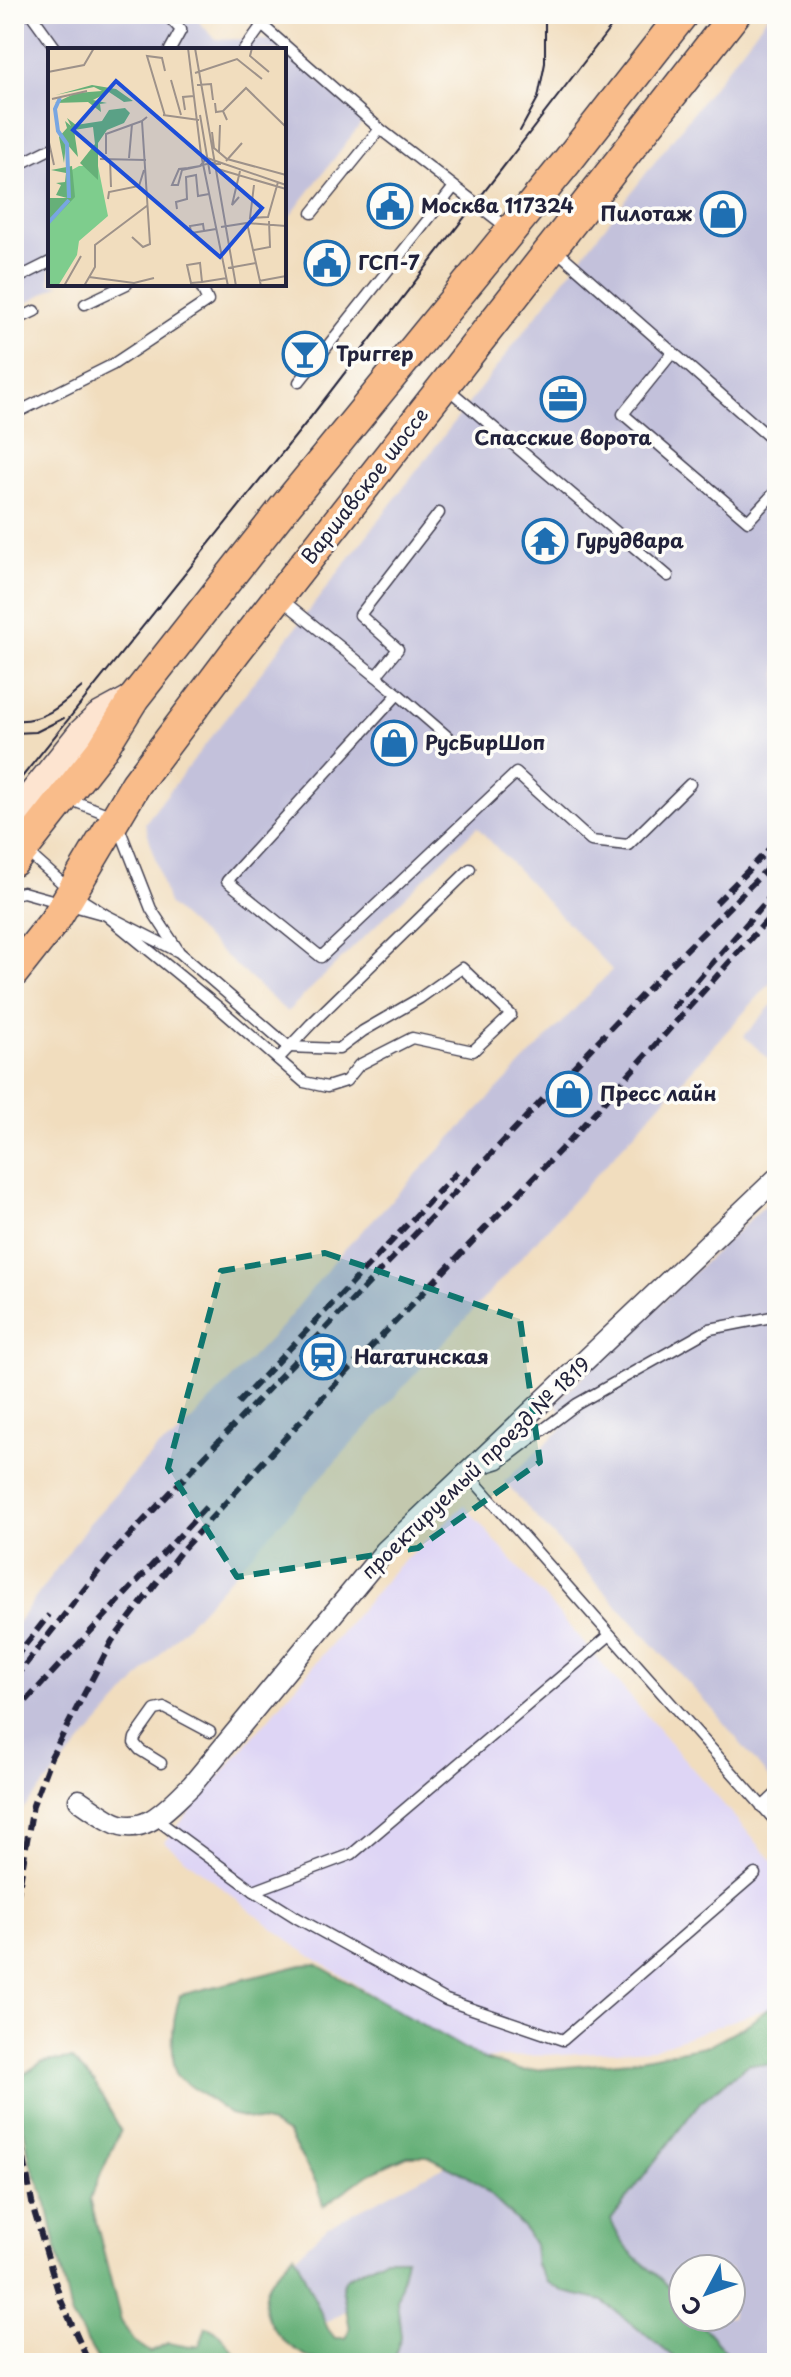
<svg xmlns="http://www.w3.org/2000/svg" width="791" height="2377" font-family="'Playpen Sans',sans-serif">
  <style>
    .built { fill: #ded5f5 }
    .industrial { fill: #c3c1db; fill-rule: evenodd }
    .forest { fill: #66b078; stroke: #44695a; stroke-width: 2 }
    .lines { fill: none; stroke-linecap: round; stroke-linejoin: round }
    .lane-casing { stroke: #413e4f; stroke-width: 13 }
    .street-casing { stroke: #413e4f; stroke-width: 23 }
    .secondary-casing { stroke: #413e4f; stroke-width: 31 }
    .primary-casing { stroke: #413e4f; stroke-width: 33 }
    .lane { stroke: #fff; stroke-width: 10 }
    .street { stroke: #fff; stroke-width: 20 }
    .secondary { stroke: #fde4d0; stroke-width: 28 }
    .primary { stroke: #f9bc8a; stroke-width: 30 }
    .tram { stroke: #22223b; stroke-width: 2 }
    .rail { stroke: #22223b; stroke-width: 6; stroke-dasharray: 12 6; stroke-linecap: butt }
    .marked { fill: #0f766e; fill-opacity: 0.2; stroke: #0f766e; stroke-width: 6; stroke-dasharray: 16 10; stroke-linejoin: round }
    .labels { text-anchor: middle; stroke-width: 7; stroke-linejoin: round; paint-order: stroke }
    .poi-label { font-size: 20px; font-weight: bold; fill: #22223b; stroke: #fdfcf7; text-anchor: start }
    .street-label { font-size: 20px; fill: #22223b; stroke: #fdfcf7 }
    .inset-river { fill: none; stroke: #78a6e1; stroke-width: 4 }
    .inset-road { fill: none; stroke: #9e928a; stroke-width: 2 }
    .view { fill: #1d4ed8; fill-opacity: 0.15; stroke: #1d4ed8; stroke-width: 4 }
    .inset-edge { fill: none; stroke: #22223b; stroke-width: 4 }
  </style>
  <rect width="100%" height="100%" fill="#fdfcf7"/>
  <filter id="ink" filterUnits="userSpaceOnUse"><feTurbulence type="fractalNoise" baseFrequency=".0125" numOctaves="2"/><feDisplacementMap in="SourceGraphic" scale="16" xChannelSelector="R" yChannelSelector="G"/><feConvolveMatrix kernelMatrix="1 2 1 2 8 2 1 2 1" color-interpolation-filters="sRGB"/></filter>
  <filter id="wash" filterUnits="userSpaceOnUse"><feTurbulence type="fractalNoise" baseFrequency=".006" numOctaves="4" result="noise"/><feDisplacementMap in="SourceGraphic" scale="32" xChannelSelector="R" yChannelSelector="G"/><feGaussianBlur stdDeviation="1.8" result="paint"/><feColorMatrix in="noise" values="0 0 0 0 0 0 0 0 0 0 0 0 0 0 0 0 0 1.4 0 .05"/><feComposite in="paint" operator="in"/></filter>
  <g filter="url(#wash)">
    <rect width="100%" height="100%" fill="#f1ddbe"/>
    <!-- built -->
    <path class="built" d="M464 1505 777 1866V2005L653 2049 474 2059 297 1947 164 1842 395 1569Z"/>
    <!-- industrial -->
    <g class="industrial">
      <path d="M14 14H192L215 39 275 40 363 121 284 224V50H50V284H61L14 310Z"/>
      <path d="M769 14H777V976L158 1657 14 1819V1628L87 1526 158 1447 174 1439 283 1325 339 1255 612 970 477 827 287 1012 168 904 145 823Z"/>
      <path d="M777 999V1067L744 1036Z"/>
      <path d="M777 1194V1788L714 1711 504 1482 568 1423 556 1402Z"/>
      <path d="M777 2051V2363H381L347 2310 326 2322 288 2264 328 2226 508 2133ZM683 2269H731V2317H683Z"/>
    </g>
    <!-- forest -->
    <g class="forest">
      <path d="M316 1964 481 2058 523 2071 630 2061 709 2045 748 2024 777 2002V2065L749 2064 700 2102 611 2220C622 2248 634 2256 656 2274 666 2282 674 2294 683 2303V2317H695L727 2353 745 2363H681L603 2301 564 2292 547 2282 536 2265 534 2245 523 2227 480 2185 464 2174 428 2156H407L370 2173 323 2206 318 2186 288 2134 271 2124 230 2114 176 2076C170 2048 172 2022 180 1995L302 1965Z"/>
      <path d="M71 2059 94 2082 121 2130 90 2198 121 2321 134 2341 150 2352 168 2343 190 2347 200 2345 206 2327C224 2332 230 2352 245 2363H100L71 2315 47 2204 30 2161 18 2098 24 2074 42 2062Z"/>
      <path d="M294 2253 328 2329 335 2338H345L350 2329 342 2287 346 2278 385 2258H406L397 2300 401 2337 392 2363C372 2363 350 2365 330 2363 296 2359 253 2324 267 2287 272 2275 286 2263 294 2253Z"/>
    </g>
  </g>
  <g filter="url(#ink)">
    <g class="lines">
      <!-- lane casing -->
      <g class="lane-casing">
        <g id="lane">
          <path d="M31 14 57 50"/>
          <path d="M166 14 181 30 170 50"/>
          <path d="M257 14 254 18 380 129 509 229"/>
          <path d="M244 50 262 25"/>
          <path d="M14 167 50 149"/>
          <path d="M312 213 380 129"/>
          <path d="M555 249 777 444"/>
          <path d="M14 280 50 262"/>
          <path d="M85 304 127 284"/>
          <path d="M14 321 35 311"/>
          <path d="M673 352 623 414 748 521 777 490"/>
          <path d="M299 382 454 187"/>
          <path d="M446 387 668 576"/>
          <path d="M14 414 112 365 208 301 200 284"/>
          <path d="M280 598 398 694 227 881 321 957 516 773 591 841 628 845 690 784"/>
          <path d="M376 676 398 649 360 615 439 513"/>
          <path d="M398 694 456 744"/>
          <path d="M66 798 115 817 151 909 178 950"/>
          <path d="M14 894 23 892 106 915 218 1007 304 1082 327 1087 346 1081 359 1065 412 1038 473 1051 511 1015 462 968 420 998 363 1031 339 1049 289 1047 179 952 106 915 79 898 27 852"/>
          <path d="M278 1059 311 1024 470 869"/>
          <path d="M777 1316 710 1329 577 1404 499 1463 467 1473 777 1823"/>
          <path d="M161 1763 140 1750 134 1743 135 1738 155 1710 165 1708 210 1732"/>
          <path d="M762 1807 777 1793"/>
          <path d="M156 1819 254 1891 297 1918 446 2000 563 2040 755 1874"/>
          <path d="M254 1891 352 1854 610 1635"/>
        </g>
      </g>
      <!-- street casing -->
      <g class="street-casing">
        <path id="street" d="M79 1800C89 1807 100 1815 111 1821 144 1839 169 1806 191 1786L385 1551 777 1178"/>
      </g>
      <!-- secondary casing -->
      <g class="secondary-casing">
        <path id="secondary" d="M14 818 82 733 99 717 134 698"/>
      </g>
      <!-- primary casing -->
      <g class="primary-casing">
        <g id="primary">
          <path d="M14 861 103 748 134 698 287 504 566 163 683 14"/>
          <path d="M14 972 55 920 136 784 236 651 735 14"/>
        </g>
      </g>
      <!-- lane -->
      <use href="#lane" class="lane"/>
      <!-- street -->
      <use href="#street" class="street"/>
      <!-- secondary -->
      <use href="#secondary" class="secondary"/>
      <!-- primary -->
      <use href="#primary" class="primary"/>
      <!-- tram -->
      <g class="tram">
        <path d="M520 131 538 98 545 63V14"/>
        <path d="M14 720C43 723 62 705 82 687"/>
        <path d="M14 733 36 732 64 718"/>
        <path d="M14 787 310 418 621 14"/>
      </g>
      <!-- rail -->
      <g class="rail">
        <path d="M716 903 777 841"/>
        <path d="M672 1009 777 889"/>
        <path d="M238 1403 461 1168"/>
        <path d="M14 1659 49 1615"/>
        <path d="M14 1679 112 1554 656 980 777 859"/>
        <path d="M14 1714 207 1506"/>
        <path d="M14 1918 33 1805 51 1757 112 1641 181 1551 323 1397 569 1141 777 909"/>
        <path d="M14 2088 19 2131 33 2208 60 2298 89 2363"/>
      </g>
    </g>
  </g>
  <!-- marked area -->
  <path class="marked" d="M325 1253 520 1319 540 1462 418 1548 237 1577 168 1468 221 1271Z"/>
  <!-- icons -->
  <defs>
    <g id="civic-ring" transform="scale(2.3)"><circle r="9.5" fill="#fdfcf7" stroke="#1f6fb2" stroke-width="1.5"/><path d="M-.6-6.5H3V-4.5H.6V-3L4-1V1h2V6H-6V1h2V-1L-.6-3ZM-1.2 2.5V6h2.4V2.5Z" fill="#1f6fb2"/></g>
    <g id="shop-ring" transform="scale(2.3)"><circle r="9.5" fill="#fdfcf7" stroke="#1f6fb2" stroke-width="1.5"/><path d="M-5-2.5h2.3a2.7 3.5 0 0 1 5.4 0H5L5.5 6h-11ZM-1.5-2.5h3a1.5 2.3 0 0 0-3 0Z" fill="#1f6fb2"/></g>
    <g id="bar-ring" transform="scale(2.3)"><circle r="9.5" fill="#fdfcf7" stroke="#1f6fb2" stroke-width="1.5"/><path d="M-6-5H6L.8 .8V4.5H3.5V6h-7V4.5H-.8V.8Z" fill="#1f6fb2"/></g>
    <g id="office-ring" transform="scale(2.3)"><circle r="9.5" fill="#fdfcf7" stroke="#1f6fb2" stroke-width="1.5"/><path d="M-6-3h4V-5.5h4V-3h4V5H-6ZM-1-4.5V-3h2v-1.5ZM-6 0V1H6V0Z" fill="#1f6fb2"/></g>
    <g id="temple-ring" transform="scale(2.3)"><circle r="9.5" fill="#fdfcf7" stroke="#1f6fb2" stroke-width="1.5"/><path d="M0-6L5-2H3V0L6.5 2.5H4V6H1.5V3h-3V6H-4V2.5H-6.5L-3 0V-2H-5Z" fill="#1f6fb2"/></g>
    <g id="station-ring" transform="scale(2.3)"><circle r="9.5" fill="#fdfcf7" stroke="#1f6fb2" stroke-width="1.5"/><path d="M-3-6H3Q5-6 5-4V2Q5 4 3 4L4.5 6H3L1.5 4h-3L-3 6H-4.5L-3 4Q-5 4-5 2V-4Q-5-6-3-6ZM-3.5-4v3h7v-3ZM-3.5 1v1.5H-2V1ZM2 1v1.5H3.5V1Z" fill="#1f6fb2"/></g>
  </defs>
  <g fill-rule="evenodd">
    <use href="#civic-ring" x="390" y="206"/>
    <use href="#shop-ring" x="723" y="214"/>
    <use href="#civic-ring" x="327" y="263"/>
    <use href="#bar-ring" x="305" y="354"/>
    <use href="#office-ring" x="563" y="399"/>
    <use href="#temple-ring" x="545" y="541"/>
    <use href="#shop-ring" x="394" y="743"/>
    <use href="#shop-ring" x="569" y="1094"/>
    <use href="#station-ring" x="323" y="1357"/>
  </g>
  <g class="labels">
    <!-- poi labels -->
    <g class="poi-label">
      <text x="421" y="213">Москва 117324</text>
      <text x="692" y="221" text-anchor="end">Пилотаж</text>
      <text x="358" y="270">ГСП-7</text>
      <text x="336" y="361">Триггер</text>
      <text x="563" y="445" text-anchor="middle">Спасские ворота</text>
      <text x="576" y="548">Гурудвара</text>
      <text x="425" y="750">РусБирШоп</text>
      <text x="600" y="1101">Пресс лайн</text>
      <text x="354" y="1364">Нагатинская</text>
    </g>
    <!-- street labels -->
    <g class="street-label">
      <text transform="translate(365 486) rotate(-52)" y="7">Варшавское шоссе</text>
      <text transform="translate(476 1468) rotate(-44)" y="7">проектируемый проезд № 1819</text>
    </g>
  </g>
  <!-- overview -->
  <g transform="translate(48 48)">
    <rect width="238" height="238" fill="#f1ddbe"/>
    <path d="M31 118H50L60 168 31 193 29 207 10 238H0V177L18 157 22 123Z" fill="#7ecd8d"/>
    <path d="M44 37 68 41 85 53 76 54 61 44 45 52 59 55 52 56 53 64 40 54 7 55 28 45 54 43 46 39 8 47ZM77 60 82 65 76 75 59 82 50 95V132L32 115 47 96 45 79 26 82 30 109 18 95 16 115 11 89 19 80 17 73 23 78 19 70 28 77 54 73 61 62ZM24 118 27 149 0 177V150H19L8 147 13 137 8 135 17 134 18 125 3 122Z" fill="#66b078"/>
    <path class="inset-river" d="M12 50 7 61 10 83 19 96 21 150M0 175 21 152"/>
    <path class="inset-road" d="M140 0 153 106 180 238M147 0 188 238M204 0 202 8 221 24M0 24 36 17 46 0M147 25 189 11 214 31M123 32 133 67M0 33V62M149 37 163 36 165 52M4 51 39 43M167 55 168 64 175 63 179 72M137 62 135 49 146 48M175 63 198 40 238 79M115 67 151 72M152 67 162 126M117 68 99 8 114 10 117 23M164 84 166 100 179 111 238 127M0 90 6 117M171 104 172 77M58 106V86L94 73M81 110 84 76M52 111 98 112M62 111 63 139M178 113 194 95M164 114 170 121 238 141M173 116H159L154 117 152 118 140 120 131 121 124 137H130L134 122 152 118 159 110 238 137M206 137 202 170 220 169 230 134M191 149 184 157 192 123M60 151 61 144 91 138 96 122M129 161 128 154 139 151 138 129 148 127 150 148 161 146M199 175 238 178M173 179 199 175 213 238M156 183 155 176 142 178 143 185 162 182 168 181M84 189 95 199 102 196 94 73 99 69M206 202 222 199 221 173M180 220 208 215M41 229 86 235 106 230M211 233 238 228M154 234 152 215 139 217 143 235 154 234 179 230M16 238 33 208M36 238 47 219V197L100 157"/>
    <path class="view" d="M68 33 214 160 172 209 25 82Z"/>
    <rect width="238" height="238" class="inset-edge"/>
  </g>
  <!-- margin -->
  <rect width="791" height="2377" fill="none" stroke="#fdfcf7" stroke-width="48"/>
  <!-- north arrow -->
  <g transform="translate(707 2293) rotate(229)"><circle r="38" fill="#fdfcf7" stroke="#a5a5ac" stroke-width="2"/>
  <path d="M0-6L14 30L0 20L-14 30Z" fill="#1f6fb2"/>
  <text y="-12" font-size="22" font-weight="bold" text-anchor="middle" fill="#22223b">С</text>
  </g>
</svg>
